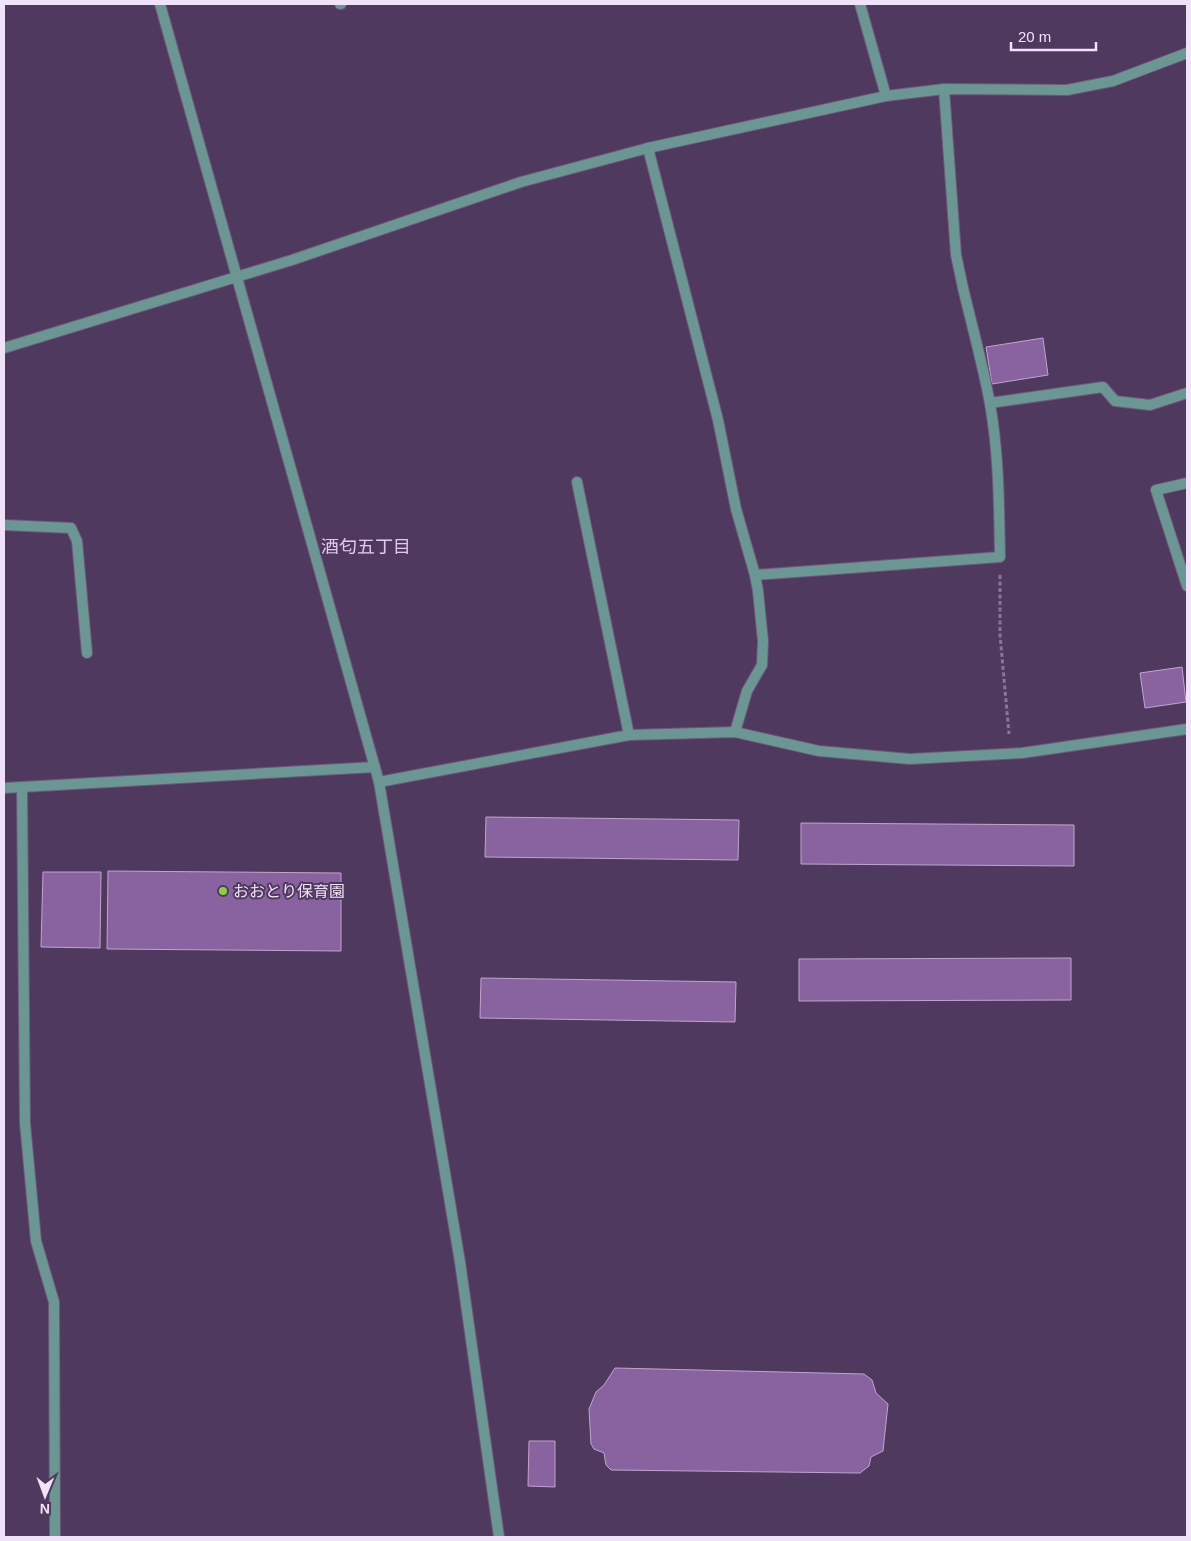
<svg xmlns="http://www.w3.org/2000/svg" width="1191" height="1541" font-family="Helvetica,'Noto Sans JP',sans-serif">
  <style>
    .building { fill: #8963a0; stroke: #bfa5d0 }
    .lines { fill: none; stroke-linecap: round; stroke-linejoin: round }
    .service-casing { stroke: #6d587a; stroke-width: 12 }
    .minor-casing { stroke: #6d587a; stroke-width: 12 }
    .tertiary-casing { stroke: #6d587a; stroke-width: 12 }
    .path { stroke: #897696; stroke-width: 3; stroke-dasharray: 4 2.5; stroke-linecap: butt }
    .service { stroke: #6c9694; stroke-width: 10 }
    .minor { stroke: #6c9694; stroke-width: 10 }
    .tertiary { stroke: #6c9694; stroke-width: 10 }
    .poi-dot { fill: #8cce45; stroke: #50395e; stroke-width: 2 }
    .labels { text-anchor: middle; stroke-width: 4; stroke-linejoin: round; paint-order: stroke }
    .poi-label { font-size: 16px; fill: #f0e3f9; stroke: #50395e; text-anchor: start }
    .neighbourhood-label { font-size: 18px; fill: #e2c7f4; stroke: #50395e }
  </style>
  <rect width="100%" height="100%" fill="#50395e"/>
  <!-- building -->
  <g class="building">
    <path d="M1043 338 1048 375 992 384 986 347Z"/>
    <path d="M1182 667 1186 702 1145 708 1140 673Z"/>
    <path d="M486 817 739 820 738 860 485 857Z"/>
    <path d="M801 823 1074 825V866L801 864Z"/>
    <path d="M108 871 341 873V951L107 949Z"/>
    <path d="M43 872H101L100 948 41 947Z"/>
    <path d="M1071 958V1000L799 1001V959Z"/>
    <path d="M481 978 736 982 735 1022 480 1018Z"/>
    <path d="M615 1368 864 1374 872 1380 876 1393 888 1404 883 1451 871 1457 869 1466 860 1473 611 1470 606 1465 604 1453 594 1449 591 1444 589 1409 596 1392 604 1385Z"/>
    <path d="M529 1441H555V1487L528 1486Z"/>
  </g>
  <g class="lines">
    <!-- service casing -->
    <g class="service-casing">
      <g id="service">
        <path d="M860 4 886 96"/>
        <path d="M944 89 956 255 963 288"/>
        <path d="M648 148 718 420 736 509 755 575 758 591 763 641 762 665 747 691 735 732"/>
        <path d="M990 403 1103 387 1115 401 1150 405 1187 393"/>
        <path d="M577 482 629 735"/>
        <path d="M1187 483 1156 490 1187 586"/>
        <path d="M4 525 71 528 77 541 87 653"/>
        <path d="M22 788 25 1123 36 1241 54 1302 55 1537"/>
      </g>
    </g>
    <!-- minor casing -->
    <g class="minor-casing">
      <g id="minor">
        <path d="M340 4H341"/>
        <path d="M4 348 292 260 521 182 648 148 886 96 944 89 1067 90 1113 81 1187 53"/>
        <path d="M755 575 1000 557C999 506 999 454 990 404 983 365 972 326 963 288"/>
        <path d="M379 782 629 735 735 732 819 751 910 759 1022 753 1187 729"/>
        <path d="M4 788 375 767"/>
      </g>
    </g>
    <!-- tertiary casing -->
    <g class="tertiary-casing">
      <path id="tertiary" d="M160 4 379 782 460 1262 499 1537"/>
    </g>
    <!-- path -->
    <path class="path" d="M1000 575V635L1009 734"/>
    <!-- service -->
    <use href="#service" class="service"/>
    <!-- minor -->
    <use href="#minor" class="minor"/>
    <!-- tertiary -->
    <use href="#tertiary" class="tertiary"/>
  </g>
  <!-- markers -->
  <circle class="poi-dot" cx="223" cy="891" r="5"/>
  <g class="labels">
    <!-- poi labels -->
    <g class="poi-label">
      <text x="233" y="897">おおとり保育園</text>
    </g>
    <!-- neighbourhood labels -->
    <g class="neighbourhood-label">
      <text x="366" y="553">酒匂五丁目</text>
    </g>
  </g>
  <!-- border -->
  <rect width="1191" height="1541" fill="none" stroke="#f0e3f9" stroke-width="10"/>
  <!-- north arrow -->
  <g transform="translate(45 1496) rotate(181)" stroke="#50395e" stroke-width="4" paint-order="stroke">
  <path d="M0-4L9 19L0 12L-9 19Z" fill="#f0e3f9"/>
  <text y="-8" font-size="14" font-weight="bold" text-anchor="middle" fill="#f0e3f9">N</text>
  </g>
  <!-- scale -->
  <path d="M1011 42v8h85v-8" fill="none" stroke="#f0e3f9" stroke-width="2.5"/>
  <text x="1018" y="42" font-size="15" fill="#f0e3f9" stroke="#50395e" stroke-width="4" paint-order="stroke">20 m</text>
</svg>
